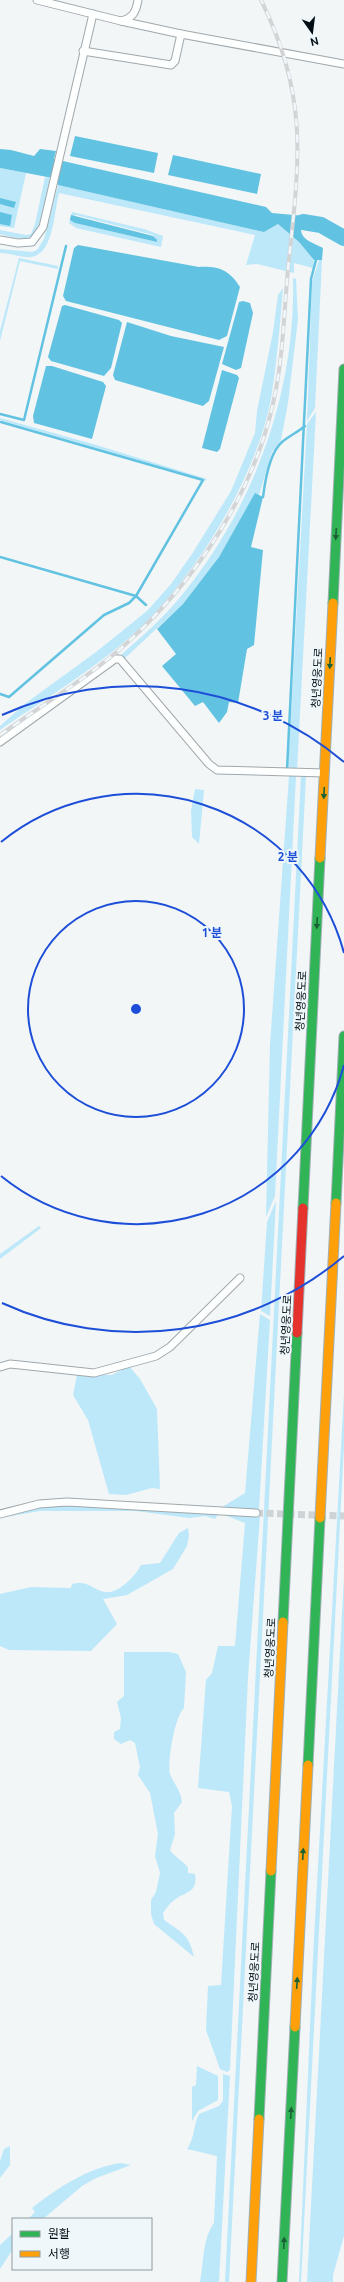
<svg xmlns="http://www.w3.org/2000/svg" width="344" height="2282" font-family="Ubuntu,'Noto Sans KR',sans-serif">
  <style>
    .green { fill: #bce8fa; fill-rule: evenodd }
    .water { fill: #62c2e1 }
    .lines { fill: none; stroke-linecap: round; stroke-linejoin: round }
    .stream { stroke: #62c2e1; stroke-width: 2.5 }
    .river { stroke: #62c2e1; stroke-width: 16 }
    .street-tunnel { stroke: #ced3d5; stroke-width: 7; stroke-dasharray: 7 3.5; stroke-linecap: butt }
    .street-casing { stroke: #a0a8ac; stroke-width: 9 }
    .fast-casing { stroke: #a0b0b6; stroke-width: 11 }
    .slow-casing { stroke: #a0b0b6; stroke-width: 11 }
    .jam-casing { stroke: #a0b0b6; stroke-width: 11 }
    .street { stroke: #fdfefe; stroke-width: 7 }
    .fast { stroke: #30b455; stroke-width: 9 }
    .slow { stroke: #ff9f0a; stroke-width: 9 }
    .jam { stroke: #e5322d; stroke-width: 9 }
    .rail-casing { stroke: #d3d4d5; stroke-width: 4 }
    .rail { stroke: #eff7fa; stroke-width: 2.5; stroke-dasharray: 8; stroke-linecap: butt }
    .oneway { fill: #196134 }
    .ring { fill: none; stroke: #1d4ed8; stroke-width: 2 }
    .labels { text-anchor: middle; stroke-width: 4; stroke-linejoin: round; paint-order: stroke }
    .street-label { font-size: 11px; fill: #020e14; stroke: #eff7fa }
    .centre { fill: #1d4ed8; stroke: #eff7fa; stroke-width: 2 }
    .ring-label { font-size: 12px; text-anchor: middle; font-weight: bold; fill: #1d4ed8; stroke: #eff7fa; stroke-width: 4; stroke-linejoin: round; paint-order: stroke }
  </style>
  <rect width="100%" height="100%" fill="#f2f6f7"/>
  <!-- green -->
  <g class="green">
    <path d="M0 168 26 173 14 228 0 226Z"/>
    <path d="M45 177 50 178C47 191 42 235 28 238 20 240 8 236 0 234V230L26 235 31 234 35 224Z"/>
    <path d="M58 185 264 232 278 224 299 242 314 260 313 268 294 263V273L257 264 246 265 255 235 59 193C54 211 54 254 31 257 21 258 10 253 0 253V249L32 252 37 250 44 239Z"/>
    <path d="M72 212 144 229 163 236 161 247 76 228 69 223ZM76 215 153 235 157 242 75 223 74 216Z"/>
    <path d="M19 258 58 266V269L20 261 0 341V331Z"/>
    <path d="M319 260H322L315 408 307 421 312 282Z"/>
    <path d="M293 278 296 279 298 319 288 403 281 440 272 452 259 495 255 494 219 557 183 604 124 659 121 655C140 638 160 621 177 601 252 512 296 395 293 278Z"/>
    <path d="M283 288C280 325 277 362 271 399 256 478 196 576 137 631 95 669 46 698 0 730V726L26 703 96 652 147 611 171 584 192 554 231 491 255 433 257 411 273 332 278 295Z"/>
    <path d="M316 412 297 771 288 770 307 424Z"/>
    <path d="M0 418 93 444 207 479 205 481 203 479 0 420Z"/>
    <path d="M289 776H296L275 1196 266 1217 270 1045Z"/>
    <path d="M301 776H306L229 2282H225Z"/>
    <path d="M195 789 204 790 199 844 192 837 191 811Z"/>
    <path d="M276 1201 270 1316 261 1311 267 1222Z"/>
    <path d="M39 1226 41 1228 0 1259V1254Z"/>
    <path d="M260 1314 270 1320 259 1510 219 1509 245 1493Z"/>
    <path d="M129 1366 140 1379 157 1409 160 1489 152 1488 126 1495 109 1494 88 1420 73 1395 77 1375H112Z"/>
    <path d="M344 1393V1445L301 2282H299L313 1957Z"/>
    <path d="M67 1505 260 1516 248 1677 230 2070 227 2072 220 2069 206 2030 208 1986 221 1985 232 1806 229 1792 198 1788 206 1680 212 1673 218 1646H235L245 1523 219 1513 215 1519 205 1516 189 1518 136 1511H40L0 1518V1515L38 1506Z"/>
    <path d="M188 1528 189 1536 187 1546 173 1569 127 1595 103 1599 117 1624 91 1651 9 1650 0 1646V1594L31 1587 71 1588 72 1584C90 1580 91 1590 105 1592 119 1594 135 1576 141 1565L160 1563 179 1533Z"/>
    <path d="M344 1576V2236L333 2275V2282H307Z"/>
    <path d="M124 1652H169L178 1654 186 1672 184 1708C175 1716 167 1761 170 1774 174 1784 181 1791 182 1802L174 1813 175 1834 170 1850C175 1858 183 1860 188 1868V1873L195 1874C198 1894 185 1891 173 1901 169 1904 166 1909 163 1913L164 1920C182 1933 189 1934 194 1957L154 1924 151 1914V1900L156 1892 160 1873 155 1856 158 1834 150 1793 138 1775 140 1767 135 1743 130 1740 121 1744 114 1739V1732L120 1729 121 1718 117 1702 124 1696Z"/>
    <path d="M197 2066 218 2076V2100L198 2111 192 2121V2087L196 2085Z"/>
    <path d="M223 2074 230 2076 219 2282H200C204 2262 202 2240 214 2223L217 2156 187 2149C195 2138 193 2126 199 2114L219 2106 223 2101Z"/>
    <path d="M10 2146V2165L0 2178V2161L4 2149Z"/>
    <path d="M120 2163 131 2165 96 2178 82 2186 43 2219H28L35 2212 32 2208C59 2187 86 2169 120 2163Z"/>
    <path d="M13 2233V2249L0 2269V2245Z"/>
  </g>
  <!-- water -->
  <g class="water">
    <path d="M75 136 158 153 154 173 70 156Z"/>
    <path d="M0 149 11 150 34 156 40 149 56 151 54 159 266 207 272 213 305 216 324 222 323 234 302 224C297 239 312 242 323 248L322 260H314L299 242 278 224 264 232 58 185V179L0 168Z"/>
    <path d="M173 155 261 174 257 194 168 175Z"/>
    <path d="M0 198 16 202 14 208 0 204Z"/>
    <path d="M0 212 12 215 10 226 0 224Z"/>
    <path d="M71 215 153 236 157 240V242L75 223 70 220Z"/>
    <path d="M78 245 199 267C219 266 229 270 240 287L227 336 219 340 66 301 63 296 74 248Z"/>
    <path d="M243 301 250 303 253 313 241 368 236 370 222 364 239 302Z"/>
    <path d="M65 305 119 320 122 323 111 368 104 376 51 361 48 357 62 306Z"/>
    <path d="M127 322 171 336 224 347 209 401 203 406 115 380 113 375Z"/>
    <path d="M46 366H52L103 382 106 386 92 439 34 423 33 416Z"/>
    <path d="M222 370 237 375 239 378 220 449 217 452 202 448Z"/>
    <path d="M255 493 263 497 251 547 263 550 254 645 247 649 238 703 229 702 227 712 219 723 203 702 195 706 162 666 176 654 157 629 183 604 219 557Z"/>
  </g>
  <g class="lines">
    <!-- stream -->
    <g class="stream">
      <path d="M0 414 24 420 66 246"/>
      <path d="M263 497C265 481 269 453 282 442 289 436 298 432 305 426"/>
      <path d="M0 557 136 596 146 605"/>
      <path d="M0 694 9 697 104 615 129 603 136 596 203 480 1 422"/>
      <path d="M287 770 311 279 316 260"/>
    </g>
    <!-- river -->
    <path class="river" d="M303 222 321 225 344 238"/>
    <!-- street-tunnel -->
    <path class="street-tunnel" d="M256 1513 344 1516"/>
    <!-- street casing -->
    <g class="street-casing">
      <g id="street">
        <path d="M37 0 121 21C133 18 136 12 138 0"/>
        <path d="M121 21 181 34 344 64"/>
        <path d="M83 51 171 65 175 61 181 34"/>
        <path d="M0 240 18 243 32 242 43 227 93 14"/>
        <path d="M0 742 115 659H120L209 764 217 770 325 773"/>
        <path d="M0 1367 10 1364 20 1365 94 1373 156 1356 170 1347 240 1278"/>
        <path d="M0 1514 39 1504 67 1502 256 1513"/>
      </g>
    </g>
    <!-- fast casing -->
    <g class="fast-casing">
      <g id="fast">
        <path d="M333 603 344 369"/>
        <path d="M336 1203 344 1036"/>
        <path d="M303 1208 320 858"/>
        <path d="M283 1622 297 1333"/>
        <path d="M308 1765 320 1518"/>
        <path d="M259 2119 271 1871"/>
        <path d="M282 2282 295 2027"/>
      </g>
    </g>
    <!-- slow casing -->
    <g class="slow-casing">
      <g id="slow">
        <path d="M320 858 333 603"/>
        <path d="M320 1518 336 1203"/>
        <path d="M271 1871 283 1622"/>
        <path d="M295 2027 308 1765"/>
        <path d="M251 2282 259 2119"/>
      </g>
    </g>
    <!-- jam casing -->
    <g class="jam-casing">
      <path id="jam" d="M297 1333 303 1208"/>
    </g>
    <!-- street -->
    <use href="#street" class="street"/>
    <!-- fast -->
    <use href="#fast" class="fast"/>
    <!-- slow -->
    <use href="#slow" class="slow"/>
    <!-- jam -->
    <use href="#jam" class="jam"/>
    <!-- rail casing -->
    <g class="rail-casing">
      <path id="rail" d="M0 735C42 705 91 676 128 642 197 579 255 491 274 399 284 353 284 305 289 259 300 157 308 95 261 0"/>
    </g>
    <!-- rail -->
    <use href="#rail" class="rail"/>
  </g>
  <!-- one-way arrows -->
  <defs><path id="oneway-solid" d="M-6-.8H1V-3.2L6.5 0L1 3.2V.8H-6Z"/></defs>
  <g class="oneway">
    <use href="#oneway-solid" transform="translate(336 534) rotate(93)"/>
    <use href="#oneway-solid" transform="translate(330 663) rotate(93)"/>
    <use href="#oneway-solid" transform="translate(324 793) rotate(93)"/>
    <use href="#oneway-solid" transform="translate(317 923) rotate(93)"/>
    <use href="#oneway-solid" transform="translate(303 1854) rotate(-87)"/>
    <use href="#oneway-solid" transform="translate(297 1983) rotate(-87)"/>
    <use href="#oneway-solid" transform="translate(291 2113) rotate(-87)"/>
    <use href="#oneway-solid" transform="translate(284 2243) rotate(-87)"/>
  </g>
  <!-- distance rings -->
  <g class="ring">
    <circle cx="136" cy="1009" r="108"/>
    <path d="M344 1065A215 215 0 0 1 1 1176M1 842A215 215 0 0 1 344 953"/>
    <path d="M344 1256A323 323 0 0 1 2 1303M2 715A323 323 0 0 1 344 762"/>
  </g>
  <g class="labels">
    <!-- street labels -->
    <g class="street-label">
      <text transform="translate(317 678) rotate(-87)" y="4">청년영웅도로</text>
      <text transform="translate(301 1001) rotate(-87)" y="4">청년영웅도로</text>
      <text transform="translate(286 1325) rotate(-87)" y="4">청년영웅도로</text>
      <text transform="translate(270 1648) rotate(-87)" y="4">청년영웅도로</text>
      <text transform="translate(254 1972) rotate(-87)" y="4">청년영웅도로</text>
    </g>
  </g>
  <circle cx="136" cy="1009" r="6" class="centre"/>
  <g class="ring-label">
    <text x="273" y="720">3 분</text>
    <text x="288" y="861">2 분</text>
    <text x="212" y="937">1 분</text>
  </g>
  <!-- legend -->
  <rect x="12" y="2218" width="140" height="52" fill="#eff7fa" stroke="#909a9e"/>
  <rect x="20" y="2231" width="20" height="6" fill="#30b455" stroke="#909a9e"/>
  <text x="48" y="2238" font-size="12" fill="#020e14">원활</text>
  <rect x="20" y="2251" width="20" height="6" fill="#ff9f0a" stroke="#909a9e"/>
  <text x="48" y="2258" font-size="12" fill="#020e14">서행</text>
  <!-- north arrow -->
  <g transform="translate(312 32) rotate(166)" stroke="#eff7fa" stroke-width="3" paint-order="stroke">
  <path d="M0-3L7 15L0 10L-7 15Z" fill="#020e14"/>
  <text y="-6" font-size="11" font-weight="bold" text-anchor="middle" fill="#020e14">N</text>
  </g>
</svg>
